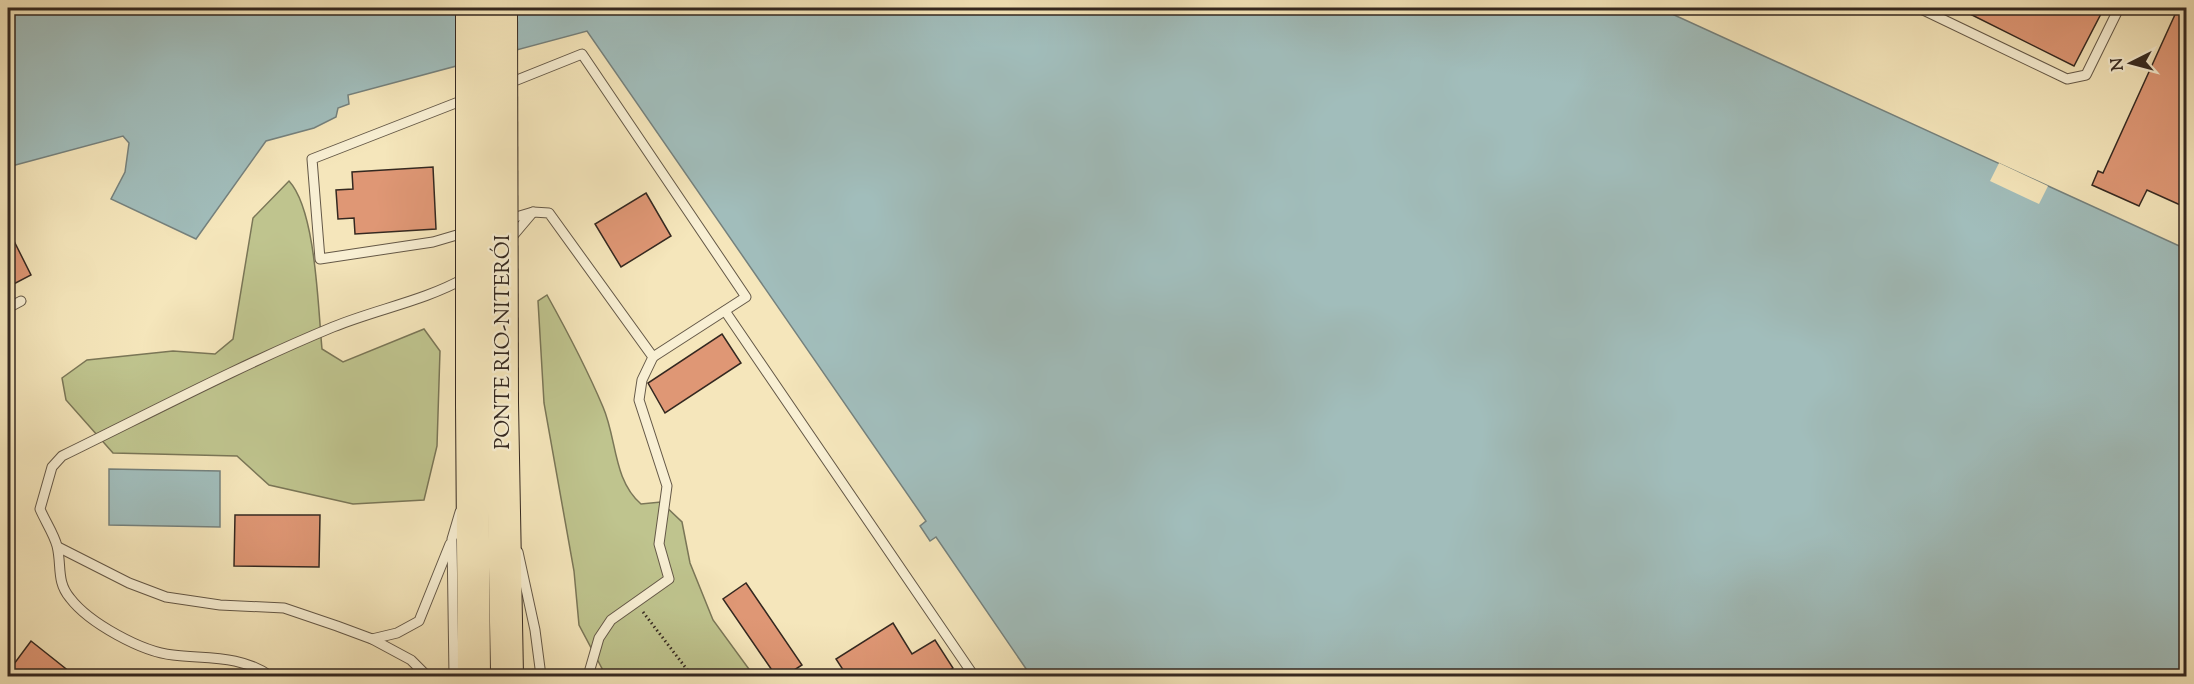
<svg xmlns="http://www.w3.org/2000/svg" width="2194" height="684" font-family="'Sorts Mill Goudy',serif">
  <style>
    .green { fill: #bfc48e; stroke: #7a7657; stroke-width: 1.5 }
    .water { fill: #a1bdbb; stroke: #75817d; stroke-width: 1.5 }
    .pier { fill: #f5e6bb }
    .building { fill: #df9775; stroke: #342820; stroke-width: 1.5 }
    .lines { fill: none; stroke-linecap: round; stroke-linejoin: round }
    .lane-casing { stroke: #645847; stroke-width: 11 }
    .highway-casing { stroke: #342820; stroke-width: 34 }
    .path { stroke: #342820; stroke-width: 3; stroke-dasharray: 1.5 3; stroke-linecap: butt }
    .lane { stroke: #f8efd3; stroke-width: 9 }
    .highway { stroke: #f5e6bb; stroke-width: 32 }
    .highway-bridge-casing { stroke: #342820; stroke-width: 34; stroke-linecap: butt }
    .highway-bridge { stroke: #f5e6bb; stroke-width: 32 }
    .labels { text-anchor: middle; stroke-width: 4.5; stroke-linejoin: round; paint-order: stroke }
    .street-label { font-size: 21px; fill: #342820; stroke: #f8efd3 }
  </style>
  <rect width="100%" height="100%" fill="#f5e6bb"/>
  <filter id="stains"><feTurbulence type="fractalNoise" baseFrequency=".00333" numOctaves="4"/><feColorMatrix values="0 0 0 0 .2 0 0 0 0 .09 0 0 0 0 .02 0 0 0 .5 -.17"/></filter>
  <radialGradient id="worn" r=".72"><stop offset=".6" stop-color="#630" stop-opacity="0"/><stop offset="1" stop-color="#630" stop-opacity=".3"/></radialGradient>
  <!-- green -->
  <g class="green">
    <path d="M289 181C316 210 318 308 322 349L343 362 424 329 440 351 437 446 424 500 353 504 269 485 237 456 113 453 66 400 62 378 87 360 173 351 215 354 233 339 253 218Z"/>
    <path d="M547 295C567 331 587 369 603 407 617 439 613 480 641 504L661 502 682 522 690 563 713 620 754 676H606L579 625 574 571 544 403 538 301Z"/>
  </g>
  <!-- water -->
  <g class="water">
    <path d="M8 8H1659L2186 249V676H1031L936 537 930 541 920 526 926 521 587 31 348 95 349 104 338 108 336 117 314 128 266 141 196 239 111 199 125 172 129 143 123 136 8 167Z"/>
    <path d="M109 469 220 471V527L109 525Z"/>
  </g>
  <!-- pier -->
  <path class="pier" d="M1999 163 2048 186 2039 204 1990 181Z"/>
  <!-- building -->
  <g class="building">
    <path d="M1958 8H2104L2074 66Z"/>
    <path d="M2178 8H2187V208L2147 190 2139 206 2092 185 2098 171 2103 173Z"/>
    <path d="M433 167 436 229 355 234 354 218 338 219 336 190 353 189 352 172Z"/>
    <path d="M646 193 671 236 621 267 595 224Z"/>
    <path d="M8 229 31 275 8 287Z"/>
    <path d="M722 334 741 363 665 413 648 383Z"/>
    <path d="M235 515H320L319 567 234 566Z"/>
    <path d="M746 583 802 665 785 676H776L723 599Z"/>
    <path d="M893 623 912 654 935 640 953 668 941 676H847L836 659Z"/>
    <path d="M31 641 75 676H8V672Z"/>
  </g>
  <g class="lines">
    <!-- lane casing -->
    <g class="lane-casing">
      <g id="lane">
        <path d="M1919 8 2067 79 2086 75 2119 8"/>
        <path d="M507 84 582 54 746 297 653 357"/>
        <path d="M466 99 312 159 320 259 433 242 467 232"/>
        <path d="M506 220 533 212 549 213 653 357 642 380 639 400 667 486 659 544 669 579 611 620 599 638 588 676"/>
        <path d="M511 238 533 212"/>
        <path d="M8 308 21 301"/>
        <path d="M725 311 974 676"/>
        <path d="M58 547 129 583 166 597 220 605 284 608 337 626 372 639 411 660 427 676"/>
        <path d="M518 552 535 630 541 676"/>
        <path d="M372 639 397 633 419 621 450 544"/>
        <path d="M270 676C241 655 207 659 173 655 142 652 89 623 70 598 56 581 62 566 57 546 54 534 45 521 40 509L52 467 62 456C152 412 241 365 333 327 377 309 424 301 465 278"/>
        <path d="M454 676 452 539 460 512"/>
      </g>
    </g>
    <!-- highway casing -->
    <g class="highway-casing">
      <g id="highway">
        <path d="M502 403 507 676"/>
        <path d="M472 404 474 676"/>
      </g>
    </g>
    <!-- path -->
    <path class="path" d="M643 612 692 676"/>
    <!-- lane -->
    <use href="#lane" class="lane"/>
    <!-- highway -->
    <use href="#highway" class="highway"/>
    <!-- highway-bridge casing -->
    <g class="highway-bridge-casing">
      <g id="highway-bridge">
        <path d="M501 8 502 403"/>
        <path d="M472 404V8"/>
      </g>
    </g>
    <!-- highway-bridge -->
    <use href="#highway-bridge" class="highway-bridge"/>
  </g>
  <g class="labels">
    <!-- street labels -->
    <g class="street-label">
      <text transform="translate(502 342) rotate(-90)" y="7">PONTE RIO-NITERÓI</text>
    </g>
  </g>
  <!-- margin -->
  <rect width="2194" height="684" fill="none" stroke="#f5e6bb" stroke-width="30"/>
  <rect x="9" y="9" width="2176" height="666" fill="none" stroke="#342820" stroke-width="3"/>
  <rect x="15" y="15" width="2164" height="654" fill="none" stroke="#342820" stroke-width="1.5"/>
  <!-- north arrow -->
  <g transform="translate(2131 63) rotate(264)" stroke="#f8efd3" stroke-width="4.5" paint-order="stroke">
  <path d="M0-4.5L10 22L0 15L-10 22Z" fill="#342820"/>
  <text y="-9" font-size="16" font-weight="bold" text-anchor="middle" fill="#342820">N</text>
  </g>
  <rect width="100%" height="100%" filter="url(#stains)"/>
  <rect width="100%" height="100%" fill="url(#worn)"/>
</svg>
